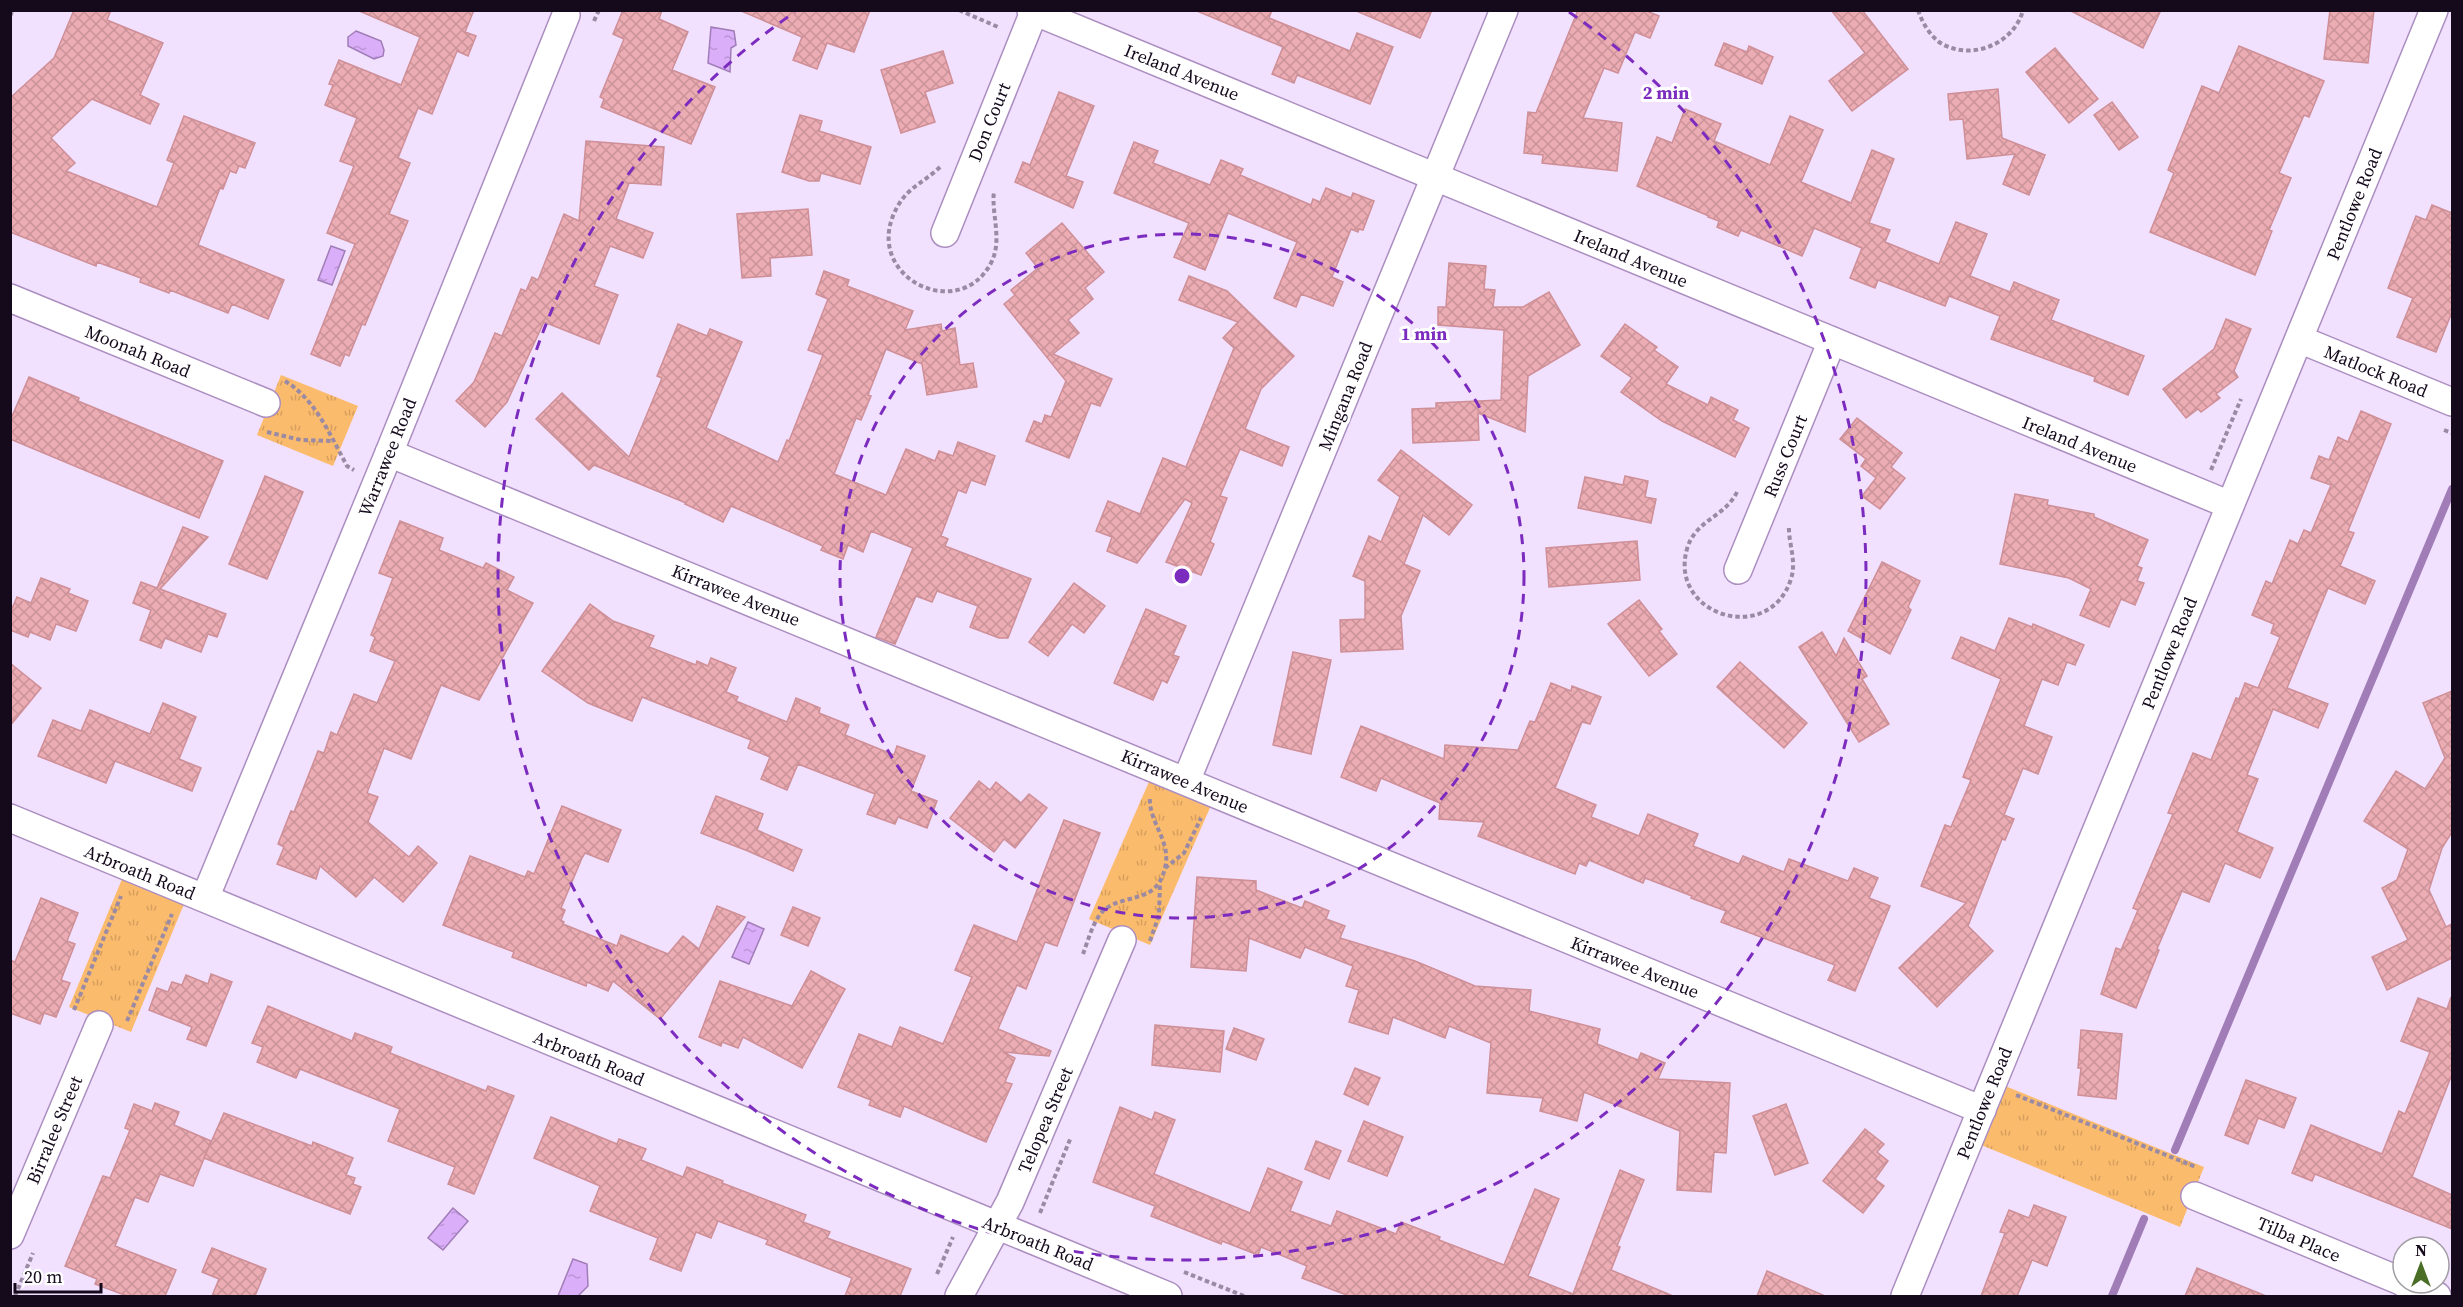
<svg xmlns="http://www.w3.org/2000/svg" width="2463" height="1307" font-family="'Source Serif 4',serif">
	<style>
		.grass { fill: url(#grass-tufts) }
		.water { fill: url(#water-ripples); stroke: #a07db7; stroke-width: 1.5 }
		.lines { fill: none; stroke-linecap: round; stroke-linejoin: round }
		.stream { stroke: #a07db7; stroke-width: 8 }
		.building { fill: url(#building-cross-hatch); stroke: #ce8f97; stroke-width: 1.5 }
		.street-casing { stroke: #ab8ebf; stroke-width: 30 }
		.path { stroke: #9a8aa4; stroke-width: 4; stroke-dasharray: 4.5 3; stroke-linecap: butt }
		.street { stroke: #fff; stroke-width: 27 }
		.ring { fill: none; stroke: #7b2cbf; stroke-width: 3; stroke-dasharray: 10 8 }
		.labels { text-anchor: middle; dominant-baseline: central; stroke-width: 6; stroke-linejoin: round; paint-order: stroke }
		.street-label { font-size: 18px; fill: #150a1c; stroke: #fff }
		.centre { fill: #7b2cbf; stroke: #fff; stroke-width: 3 }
		.ring-label { font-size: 18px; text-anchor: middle; font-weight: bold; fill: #7b2cbf; stroke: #fff; stroke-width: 6; stroke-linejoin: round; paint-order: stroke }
	</style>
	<defs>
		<pattern id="grass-tufts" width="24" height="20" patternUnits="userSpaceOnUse" patternTransform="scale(1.5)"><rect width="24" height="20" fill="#fbbb6c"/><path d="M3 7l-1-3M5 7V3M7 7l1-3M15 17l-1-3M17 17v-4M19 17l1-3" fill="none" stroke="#d69f5d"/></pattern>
		<pattern id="water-ripples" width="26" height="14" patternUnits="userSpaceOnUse" patternTransform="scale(1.5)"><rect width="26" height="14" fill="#dbaefa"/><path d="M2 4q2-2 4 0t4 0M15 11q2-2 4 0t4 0" fill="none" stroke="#bb94d6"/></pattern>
		<pattern id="building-cross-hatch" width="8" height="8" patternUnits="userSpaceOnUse" patternTransform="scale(1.5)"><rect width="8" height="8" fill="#ecacb3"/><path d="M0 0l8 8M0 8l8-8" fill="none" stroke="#ca9399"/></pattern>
	</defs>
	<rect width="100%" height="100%" fill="#f2e0ff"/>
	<g class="grass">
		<polygon points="281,375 358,406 333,466 257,435"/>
		<polygon points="1155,768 1216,794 1150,945 1089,919"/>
		<polygon points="127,867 189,892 131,1032 69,1007"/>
		<polygon points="1993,1081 2204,1167 2180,1227 1969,1140"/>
	</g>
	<g class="water">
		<polygon points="711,27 734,31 736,45 731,48 730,72 708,63"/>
		<polygon points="356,31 381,41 384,50 383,56 374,59 348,46 348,37"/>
		<polygon points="331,246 345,251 332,285 318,280"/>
		<polygon points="748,922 764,929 749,964 732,957"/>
		<polygon points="453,1208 468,1221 443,1250 428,1238"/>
		<polygon points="573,1259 587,1264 588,1286 578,1296 558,1296"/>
	</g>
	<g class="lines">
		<g class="stream">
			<polyline points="2175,1150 2452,489"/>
			<polyline points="2112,1296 2144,1219"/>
		</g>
	</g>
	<g class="building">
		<polygon points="74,10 111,10 107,20 163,43 140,95 159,104 150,124 92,99 51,138 75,163 66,171 157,207 174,163 167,160 184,116 255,143 245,168 239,166 236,173 230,171 223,189 220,188 198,245 284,280 268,319 232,304 228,313 170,290 169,293 140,282 141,278 97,262 96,266 10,232 10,98 54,58"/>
		<polygon points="357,10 474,10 465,32 476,36 468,56 457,51 432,114 418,108 398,158 410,163 389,214 408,221 365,325 362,324 349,356 345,354 340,366 311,354 355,244 327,233 354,166 340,161 357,118 325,105 333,85 329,84 339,60 401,85 420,37"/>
		<polygon points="623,10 662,10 659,19 688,32 672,70 715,87 691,144 601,107 604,99 600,97 624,39 613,34"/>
		<polygon points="739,10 870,10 854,52 827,43 817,69 793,60 802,37"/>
		<polygon points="1272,10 1269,18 1350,51 1357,33 1393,47 1370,104 1297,75 1294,83 1272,74 1283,47 1197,11"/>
		<polygon points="1354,10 1432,10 1420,38"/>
		<polygon points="1578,10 1644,10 1659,16 1650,38 1635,32 1618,73 1604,68 1583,118 1622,123 1617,171 1542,163 1543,155 1524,153 1528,112 1536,113"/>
		<polygon points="1831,10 1862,10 1908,69 1852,111 1829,81 1865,53"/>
		<polygon points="2069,10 2161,10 2143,48"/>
		<polygon points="2330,10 2374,10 2368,63 2324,59"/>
		<polygon points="1724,43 1747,52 1749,46 1773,57 1762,84 1715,65"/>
		<polygon points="2239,46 2324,81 2309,117 2304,115 2279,173 2291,178 2269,230 2272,231 2255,275 2150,232 2174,173 2168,170 2202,86 2219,93"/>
		<polygon points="2055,48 2098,99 2069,123 2026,72"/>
		<polygon points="943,51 953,83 925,92 935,122 901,133 881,70"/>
		<polygon points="1998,89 2002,138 2045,155 2029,195 2003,184 2015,154 1967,159 1963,119 1950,120 1948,94"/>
		<polygon points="1059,92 1094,106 1066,176 1083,182 1073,208 1015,182 1023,162 1030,165"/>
		<polygon points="2112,102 2138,137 2119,150 2094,115"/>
		<polygon points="1685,109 1721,124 1714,141 1770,165 1790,116 1823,130 1801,182 1851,203 1872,150 1894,159 1869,223 1890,230 1885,242 1939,264 1956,222 1987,234 1970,276 2010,292 2014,282 2059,300 2051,320 2144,356 2128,395 2094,381 2095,377 1991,339 2000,316 1949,296 1945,306 1878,280 1875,288 1850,278 1862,248 1814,228 1802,256 1741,230 1738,236 1717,227 1719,221 1708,217 1709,216 1637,186 1657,137 1672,143"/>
		<polygon points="800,115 822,121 819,131 871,147 860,184 821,173 819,181 809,181 782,172"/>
		<polygon points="586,141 664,147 661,185 629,183 616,219 653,233 643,258 610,246 594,286 618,295 599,344 544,322 507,402 485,427 456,401 474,382 495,333 502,336 521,289 526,291 532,277 538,280 564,214 579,221"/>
		<polygon points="1134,142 1158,151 1153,163 1210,185 1221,160 1243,169 1240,175 1311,205 1313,199 1320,202 1326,188 1351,198 1353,193 1374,201 1363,230 1359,229 1358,232 1351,229 1332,277 1343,282 1333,306 1301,294 1296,307 1274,298 1297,242 1228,213 1205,270 1174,257 1189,223 1114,193"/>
		<polygon points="2432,205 2452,213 2452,312 2436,352 2397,337 2413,298 2388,288 2416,216 2426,220"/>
		<polygon points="808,209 812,255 770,258 771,276 742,278 737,214"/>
		<polygon points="1062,223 1104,272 1085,288 1093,299 1068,320 1079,333 1053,354 1112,379 1100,406 1091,403 1069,458 1026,441 1034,421 1042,424 1045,415 1051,417 1066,381 1004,304 1015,295 1011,290 1038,268 1026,253"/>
		<polygon points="1449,263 1486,266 1484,289 1495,290 1493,307 1523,307 1549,292 1580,345 1528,376 1525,432 1478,413 1479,440 1413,443 1412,409 1436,408 1436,403 1501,400 1504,330 1438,325 1438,307 1446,307"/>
		<polygon points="824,271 849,280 847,286 913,311 905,330 941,324 942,331 955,328 960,365 973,363 977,387 927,395 922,364 886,349 868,395 871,396 861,420 856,418 834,474 886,495 906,449 935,461 939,451 953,456 958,442 995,456 985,485 971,480 966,493 958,490 941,536 948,539 945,546 1031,579 1008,638 999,638 970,627 978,606 937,591 932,602 916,596 895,644 876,637 913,548 871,531 863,552 848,545 843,559 821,550 823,546 731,506 723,522 685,504 686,503 594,465 589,470 536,419 562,393 629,457 662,378 657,376 678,324 707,336 710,329 742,342 706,428 778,462 787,440 789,441 823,355 808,350 828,299 816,294"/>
		<polygon points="1189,276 1227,291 1294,356 1261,389 1245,429 1289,447 1282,466 1240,449 1220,496 1227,498 1210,542 1214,544 1201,575 1166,562 1192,503 1185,499 1137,563 1107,551 1112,537 1096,531 1108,501 1140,514 1163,458 1186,467 1234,348 1223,338 1238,322 1179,300"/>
		<polygon points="2226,319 2251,329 2234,371 2238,377 2216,394 2220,398 2201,412 2198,409 2186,418 2163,389 2214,349"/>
		<polygon points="1625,324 1657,347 1654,350 1678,367 1666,384 1708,405 1711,397 1738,410 1733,420 1749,428 1735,457 1662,421 1621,392 1632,378 1601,356"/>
		<polygon points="29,377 79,398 78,401 223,461 199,518 10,439 10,421"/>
		<polygon points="2361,411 2391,424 2348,531 2354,533 2340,566 2375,581 2365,604 2328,588 2287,688 2328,704 2318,728 2273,709 2247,775 2258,779 2237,832 2273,848 2260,878 2225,863 2209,902 2182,891 2157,949 2159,950 2136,1008 2101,994 2116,948 2121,950 2138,910 2133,908 2173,814 2168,813 2193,753 2211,760 2236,698 2239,699 2245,683 2258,688 2280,637 2271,633 2274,624 2252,615 2266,581 2272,584 2290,540 2298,544 2304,530 2311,533 2331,485 2311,478 2319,456 2329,460 2338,437 2348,442"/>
		<polygon points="1857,418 1902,453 1891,467 1905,478 1880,509 1862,496 1876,478 1861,466 1866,459 1840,439"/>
		<polygon points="1401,450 1472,505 1449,535 1423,515 1404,564 1420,571 1401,616 1403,649 1341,652 1340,620 1365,619 1365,581 1353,576 1369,536 1381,542 1400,497 1378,480"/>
		<polygon points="265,476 303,492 267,579 229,564"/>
		<polygon points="1625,476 1648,481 1645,497 1656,499 1651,523 1578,508 1585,477 1623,485"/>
		<polygon points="2015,494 2048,500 2047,505 2094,514 2094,517 2148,540 2137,566 2142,568 2137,581 2144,583 2135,605 2121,599 2109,627 2080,615 2091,589 2069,578 2000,564"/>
		<polygon points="400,521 443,538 439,550 483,568 486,563 514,577 507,590 533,603 479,700 441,685 411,759 384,748 367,793 378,797 368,822 409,857 418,846 437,863 403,902 374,877 356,897 320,866 316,879 277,864 284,847 278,844 291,811 294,812 318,751 324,753 331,732 337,735 354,694 377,703 395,661 370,651 375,637 371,635 393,578 379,573"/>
		<polygon points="183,527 208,537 160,589 226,614 217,637 208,634 201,652 165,638 161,648 140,640 151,610 133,603 141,582 157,588"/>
		<polygon points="1637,541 1640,580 1549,587 1546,548"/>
		<polygon points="1882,562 1920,581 1908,607 1911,610 1890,654 1848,631"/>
		<polygon points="41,578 70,589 68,593 88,601 76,631 56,624 50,640 30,632 28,637 10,630 10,613 17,597 31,603"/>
		<polygon points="1074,583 1105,606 1084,633 1072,624 1048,656 1029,642"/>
		<polygon points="1639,600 1662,629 1659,631 1677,654 1649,676 1608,624"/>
		<polygon points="590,604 613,621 654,636 649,647 696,665 697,661 708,666 711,658 736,668 726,692 738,697 736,701 787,722 796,698 820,708 819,713 849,725 845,735 894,755 897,746 925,756 911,791 937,801 927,828 898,817 895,824 867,814 875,794 798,764 787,790 761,779 770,757 748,748 751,740 642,697 632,721 588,703 542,671"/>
		<polygon points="1146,609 1186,626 1173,655 1179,657 1167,683 1162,680 1153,700 1114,683"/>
		<polygon points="2009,618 2032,627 2033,624 2084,645 2075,665 2067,662 2058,685 2042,679 2024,726 2052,737 2038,774 2023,768 2004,815 2014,819 2005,840 2002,839 1968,926 1993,951 1937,1007 1899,968 1966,903 1921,886 1945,825 1951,827 1971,780 1963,777 2001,679 1952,658 1961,637 1995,651"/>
		<polygon points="1822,632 1836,656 1844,638 1867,676 1862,679 1889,724 1859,742 1799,647"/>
		<polygon points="1293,652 1331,660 1311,754 1273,745"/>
		<polygon points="1740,662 1807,723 1784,748 1717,687"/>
		<polygon points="10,663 41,688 10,726"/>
		<polygon points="1551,683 1571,691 1572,686 1601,697 1590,724 1582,722 1555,788 1596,805 1591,817 1639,836 1648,814 1698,834 1693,846 1739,864 1743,856 1784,872 1789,859 1848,881 1854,868 1878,878 1869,898 1890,906 1855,991 1828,980 1835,965 1721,922 1726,911 1691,898 1692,896 1645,878 1643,883 1589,860 1586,866 1579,863 1575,874 1478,836 1484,822 1439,819 1440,803 1381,778 1376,791 1341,777 1361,726 1444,759 1445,745 1518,750 1530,721 1535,722"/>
		<polygon points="2452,691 2452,832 2442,848 2429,890 2446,927 2452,924 2452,958 2387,990 2372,957 2408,940 2382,888 2397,880 2408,849 2364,821 2396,771 2425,789 2445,758 2423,703"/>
		<polygon points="163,703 196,717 179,759 201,768 192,791 115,761 106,783 38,756 53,720 81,731 90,710 150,734"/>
		<polygon points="979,781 990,790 996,782 1021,803 1029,794 1047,808 1015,848 1004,839 994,852 950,818"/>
		<polygon points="716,796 763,814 757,830 802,850 793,871 748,851 701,833"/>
		<polygon points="562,806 621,830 608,862 585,853 582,858 561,908 565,910 561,920 564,922 563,924 617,946 621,935 668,954 683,936 699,949 717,906 745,917 660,1019 613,981 608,991 587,982 586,986 512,957 514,952 443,925 470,856 525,877 528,871 534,874"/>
		<polygon points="1064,820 1100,833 1057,946 1045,942 1026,989 1017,985 998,1029 1051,1051 1049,1056 1003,1052 1015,1058 1005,1082 1012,1084 986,1142 904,1106 900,1117 869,1105 871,1100 838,1087 859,1034 892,1047 900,1027 943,1044 972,977 955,970 974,925 1017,942"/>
		<polygon points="1197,877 1256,881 1256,890 1302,908 1305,901 1329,911 1326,919 1345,926 1340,938 1415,961 1475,986 1531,990 1529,1011 1600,1029 1597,1044 1638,1060 1641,1053 1665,1063 1658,1079 1730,1083 1726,1153 1714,1152 1711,1192 1677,1190 1680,1131 1584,1092 1577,1121 1540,1111 1543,1098 1487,1093 1491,1043 1449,1026 1445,1038 1393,1017 1388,1034 1349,1022 1359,990 1346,986 1353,966 1305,947 1300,958 1249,938 1246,971 1191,967"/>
		<polygon points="41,898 78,913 67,941 75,944 61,980 70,983 56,1017 44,1013 40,1024 10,1013 10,960 15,962"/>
		<polygon points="793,907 820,918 808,946 781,935"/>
		<polygon points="811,971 845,989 802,1068 743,1037 738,1048 722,1042 721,1046 699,1037 720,981 792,1006"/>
		<polygon points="211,974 232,982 206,1046 187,1039 192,1027 149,1010 157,988 168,992 172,982 182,985 186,975 208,984"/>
		<polygon points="2451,997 2452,1074 2412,1177 2452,1195 2452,1229 2315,1174 2312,1181 2292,1173 2311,1125 2382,1154 2399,1111 2405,1114 2430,1052 2401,1041 2418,998 2447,1009"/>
		<polygon points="268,1006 352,1041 355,1033 392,1047 390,1053 486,1091 488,1086 514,1096 474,1194 448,1184 455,1167 388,1141 400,1109 300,1069 296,1078 257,1062 263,1047 252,1043"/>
		<polygon points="1155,1025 1224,1031 1220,1072 1152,1065"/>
		<polygon points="1234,1028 1264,1039 1256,1060 1226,1049"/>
		<polygon points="2081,1030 2122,1034 2116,1099 2078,1095 2081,1068 2078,1068"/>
		<polygon points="1355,1068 1380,1078 1368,1105 1344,1094"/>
		<polygon points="2246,1080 2296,1098 2284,1128 2258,1118 2248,1144 2225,1135"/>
		<polygon points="155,1103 179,1112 174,1125 211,1141 193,1186 160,1174 148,1202 135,1197 115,1246 176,1270 165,1296 127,1296 95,1284 97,1279 65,1266 103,1176 110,1178 130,1130 125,1128 134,1104 152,1111"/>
		<polygon points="1786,1104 1808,1163 1775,1175 1753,1116"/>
		<polygon points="1120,1107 1152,1120 1155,1112 1175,1120 1154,1174 1250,1213 1268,1168 1302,1182 1290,1211 1331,1226 1337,1211 1396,1234 1401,1222 1440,1237 1439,1240 1504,1265 1535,1189 1559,1199 1528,1276 1573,1294 1620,1170 1644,1180 1617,1246 1620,1247 1611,1270 1673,1296 1349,1296 1302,1278 1307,1266 1261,1247 1258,1255 1222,1241 1221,1244 1151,1216 1155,1206 1093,1182"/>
		<polygon points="224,1113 312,1146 313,1142 353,1158 346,1175 355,1178 353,1184 361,1187 350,1214 204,1158"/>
		<polygon points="551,1117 617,1144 619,1139 646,1149 641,1160 683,1177 687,1167 723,1181 722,1183 806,1215 803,1222 830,1232 827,1238 911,1269 900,1296 845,1296 852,1278 766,1244 768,1240 718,1221 711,1238 696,1232 681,1271 650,1259 658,1238 590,1211 600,1186 534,1158"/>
		<polygon points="1364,1121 1403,1137 1387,1176 1348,1161"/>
		<polygon points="1865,1129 1884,1144 1877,1152 1888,1161 1875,1179 1884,1186 1863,1213 1823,1181"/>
		<polygon points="1316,1141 1341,1151 1329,1179 1305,1169"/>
		<polygon points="2034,1205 2066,1217 2047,1266 2032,1260 2017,1296 1981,1296 2005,1233 2000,1232 2009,1210 2029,1218"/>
		<polygon points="212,1248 266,1269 255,1296 212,1296 219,1279 202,1272"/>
		<polygon points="2197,1268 2266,1296 2185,1296"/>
		<polygon points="1767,1271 1825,1296 1757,1296"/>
	</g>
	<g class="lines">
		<defs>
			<g id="street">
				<polyline points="1031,10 2230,505"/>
				<polyline points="945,233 1034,12"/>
				<polyline points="10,298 266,403"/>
				<polyline points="2299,339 2452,402"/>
				<polyline points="389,453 1982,1110"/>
				<polyline points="1738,570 1832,341"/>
				<polyline points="1186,781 1504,10"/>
				<polyline points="10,818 1168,1296"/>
				<polyline points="205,898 389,453 566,15"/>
				<polyline points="2195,1196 2403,1282"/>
				<polyline points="10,1235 99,1025"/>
				<polyline points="2404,1283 2437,1296"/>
				<polyline points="959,1296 1010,1202 1122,940"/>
				<polyline points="1905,1296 2434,10"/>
			</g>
		</defs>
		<use href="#street" class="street-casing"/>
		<g class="path">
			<polyline points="959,10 998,27"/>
			<path d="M1918,10C1922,22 1929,34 1939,42C1969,62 2014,45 2023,10"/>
			<polyline points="10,16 13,10"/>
			<polyline points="594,21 599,10"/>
			<path d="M940,167C927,180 909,187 899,204C856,274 958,326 991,263C1003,240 991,214 994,191"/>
			<path d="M285,381C316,400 330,435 347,466L354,470"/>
			<polyline points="2444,430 2452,433"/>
			<polyline points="267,432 301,440 333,441"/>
			<polyline points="2211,470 2241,399"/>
			<path d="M1737,492C1725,517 1695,520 1687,549C1668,615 1769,647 1791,579C1797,560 1788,543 1789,525"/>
			<polyline points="1165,868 1184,853 1201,818"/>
			<polyline points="1150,941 1159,915 1160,884"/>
			<path d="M1083,954C1088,941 1093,921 1103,911C1124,892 1156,906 1165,868C1172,841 1148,822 1150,797"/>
			<polyline points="74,1010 121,896"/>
			<polyline points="127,1021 172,914"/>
			<polyline points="2016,1095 2196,1167"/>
			<polyline points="1040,1213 1071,1137"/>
			<polyline points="1184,1272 1244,1296"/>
			<polyline points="937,1274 953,1237"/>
			<polyline points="15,1296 33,1253"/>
		</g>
		<use href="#street" class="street"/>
	</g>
	<g class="ring">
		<circle cx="1182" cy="576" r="342"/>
		<path d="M1569 12A684 684 0 1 1 795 12"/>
	</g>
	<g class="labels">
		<g class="street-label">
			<text transform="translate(1182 72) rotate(22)">Ireland Avenue</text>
			<text transform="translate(989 122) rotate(-68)">Don Court</text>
			<text transform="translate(2354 204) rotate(-68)">Pentlowe Road</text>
			<text transform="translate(1631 258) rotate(23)">Ireland Avenue</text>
			<text transform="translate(138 351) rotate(22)">Moonah Road</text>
			<text transform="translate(2376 371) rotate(22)">Matlock Road</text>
			<text transform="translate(1345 396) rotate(-68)">Mingana Road</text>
			<text transform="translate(2080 444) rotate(22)">Ireland Avenue</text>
			<text transform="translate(1785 456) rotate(-68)">Russ Court</text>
			<text transform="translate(387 457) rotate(-68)">Warrawee Road</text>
			<text transform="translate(736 595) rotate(22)">Kirrawee Avenue</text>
			<text transform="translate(2169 653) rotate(-68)">Pentlowe Road</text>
			<text transform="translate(1185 781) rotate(23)">Kirrawee Avenue</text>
			<text transform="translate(140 872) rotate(22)">Arbroath Road</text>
			<text transform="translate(1635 967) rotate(22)">Kirrawee Avenue</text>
			<text transform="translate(589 1058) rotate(22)">Arbroath Road</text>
			<text transform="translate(1984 1103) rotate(-68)">Pentlowe Road</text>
			<text transform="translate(1045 1120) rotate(-67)">Telopea Street</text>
			<text transform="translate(54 1130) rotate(-67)">Birralee Street</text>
			<text transform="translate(2299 1239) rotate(23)">Tilba Place</text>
			<text transform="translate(1038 1243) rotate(22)">Arbroath Road</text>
		</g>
	</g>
	<circle cx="1182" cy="576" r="9" class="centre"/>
	<g class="ring-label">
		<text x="1666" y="99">2 min</text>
		<text x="1424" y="340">1 min</text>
	</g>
	<rect width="2463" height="1307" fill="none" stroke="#150a1c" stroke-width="24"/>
	<g transform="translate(2421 1265)"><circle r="28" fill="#ffffff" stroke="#a19da4" stroke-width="1.5"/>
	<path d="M0-4.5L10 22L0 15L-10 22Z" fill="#4b6e26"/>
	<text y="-9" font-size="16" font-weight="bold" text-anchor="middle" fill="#150a1c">N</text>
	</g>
	<path d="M15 1283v9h86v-9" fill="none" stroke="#150a1c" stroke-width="3"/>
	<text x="24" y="1283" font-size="18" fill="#150a1c" stroke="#ffffff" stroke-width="4.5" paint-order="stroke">20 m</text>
</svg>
